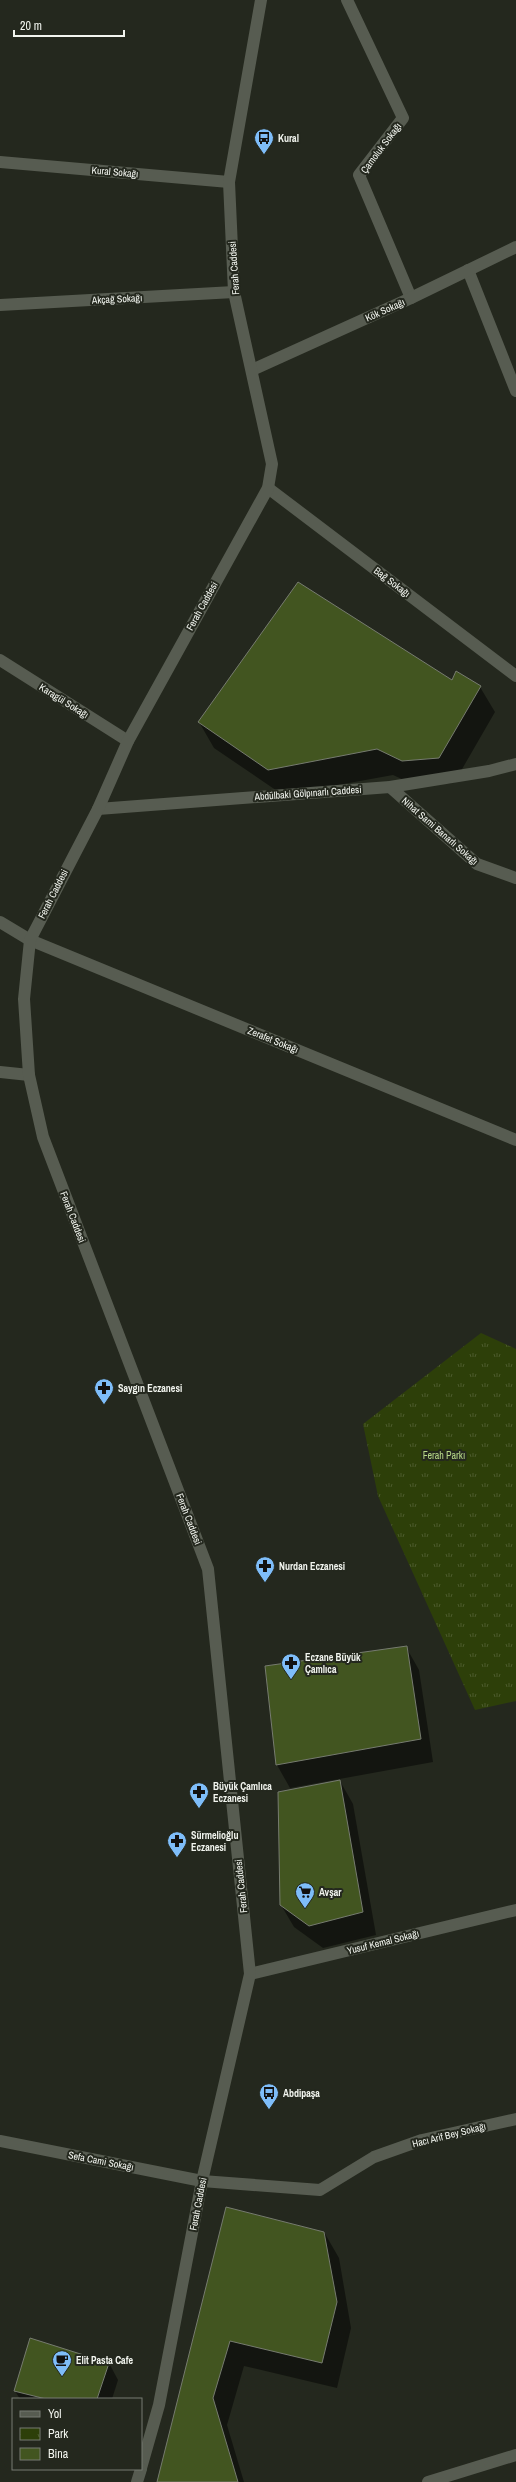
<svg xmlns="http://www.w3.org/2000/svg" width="516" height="2482" font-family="'Archivo Narrow',sans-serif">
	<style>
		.park { fill: url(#park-tufts) }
		.shadow { fill: #0007 }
		.building { fill: #425520; stroke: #767b6f }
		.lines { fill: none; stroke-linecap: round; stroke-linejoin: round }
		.minor { stroke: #575c51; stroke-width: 12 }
		.labels { text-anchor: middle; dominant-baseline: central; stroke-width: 4; stroke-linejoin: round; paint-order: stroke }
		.poi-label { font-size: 10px; font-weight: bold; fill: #f2f5ef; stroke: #24281e; text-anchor: start }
		.street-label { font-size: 10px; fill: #f2f5ef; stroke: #24281e }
		.park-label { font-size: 10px; fill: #b8d988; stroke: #24281e }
	</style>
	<defs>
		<pattern id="park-tufts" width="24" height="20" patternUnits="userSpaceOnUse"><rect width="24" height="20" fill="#2d3f09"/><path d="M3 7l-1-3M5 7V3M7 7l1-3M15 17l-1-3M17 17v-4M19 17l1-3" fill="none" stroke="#4c5b2d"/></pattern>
	</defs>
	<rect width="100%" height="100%" fill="#24281e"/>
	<polygon class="park" points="481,1333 516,1349 516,1701 475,1710 378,1496 363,1424"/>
	<g class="shadow">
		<polygon points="452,682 480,687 495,712 454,783 417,786 393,775 283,795 214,748 199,722"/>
		<polygon points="406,1647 419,1670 433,1762 290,1788 277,1765 266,1666"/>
		<polygon points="340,1781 353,1804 376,1935 323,1948 294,1927 281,1905"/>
		<polygon points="227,2208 324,2232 339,2258 351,2328 337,2388 244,2366 227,2425 244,2482 158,2482"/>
		<polygon points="109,2363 118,2380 112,2399 20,2399 15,2391"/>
	</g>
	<g class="building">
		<polygon points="298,582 452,680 456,671 481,686 439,758 402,761 377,749 268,770 198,722"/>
		<polygon points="407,1646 421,1739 276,1765 265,1666"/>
		<polygon points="340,1780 363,1912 309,1926 280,1905 278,1792"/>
		<polygon points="226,2207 324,2232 337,2302 322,2363 230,2341 213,2398 238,2482 157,2482"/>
		<polygon points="30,2338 109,2363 97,2399 46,2399 14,2391"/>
	</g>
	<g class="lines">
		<g class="minor">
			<polyline points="347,0 403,118 359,175 411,298"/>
			<polyline points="0,162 229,182"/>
			<polyline points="468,270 516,391"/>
			<polyline points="0,305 234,292"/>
			<polyline points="252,370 411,298 516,247"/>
			<polyline points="268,488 516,676"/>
			<polyline points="0,660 128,741"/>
			<polyline points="390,787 477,864 516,878"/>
			<polyline points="98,809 390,787 489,771 516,764"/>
			<polyline points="0,922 30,940 516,1140"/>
			<polyline points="0,1072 29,1075"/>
			<polyline points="250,1974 516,1910"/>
			<polyline points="0,2141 202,2181 320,2190 374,2157 422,2140 516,2119"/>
			<polyline points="141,2468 159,2405 202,2181 250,1974 208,1569 43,1137 29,1075 24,999 30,940 98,809 128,741 268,488 272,464 234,292 229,182 261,0"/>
			<polyline points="137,2482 141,2469"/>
			<polyline points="428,2482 516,2455"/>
		</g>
	</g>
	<defs>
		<symbol id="bus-pin" viewBox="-11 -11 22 30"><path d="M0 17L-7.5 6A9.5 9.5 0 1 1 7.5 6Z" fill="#7ebdf9" stroke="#24281e"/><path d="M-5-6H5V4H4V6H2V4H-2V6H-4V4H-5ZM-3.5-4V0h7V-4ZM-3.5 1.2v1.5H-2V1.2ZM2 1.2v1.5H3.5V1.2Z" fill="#111"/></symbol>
		<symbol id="pharmacy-pin" viewBox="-11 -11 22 30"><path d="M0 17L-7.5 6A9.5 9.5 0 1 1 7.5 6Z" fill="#7ebdf9" stroke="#24281e"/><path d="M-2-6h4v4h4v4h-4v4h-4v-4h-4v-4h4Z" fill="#111"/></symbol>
		<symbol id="supermarket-pin" viewBox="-11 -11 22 30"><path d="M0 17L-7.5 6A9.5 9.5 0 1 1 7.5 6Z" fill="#7ebdf9" stroke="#24281e"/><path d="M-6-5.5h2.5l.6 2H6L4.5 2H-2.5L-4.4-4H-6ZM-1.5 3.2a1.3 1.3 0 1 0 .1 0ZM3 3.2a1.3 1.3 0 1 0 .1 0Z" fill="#111"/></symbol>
		<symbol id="cafe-pin" viewBox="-11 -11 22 30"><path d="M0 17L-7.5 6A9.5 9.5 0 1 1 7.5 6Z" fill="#7ebdf9" stroke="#24281e"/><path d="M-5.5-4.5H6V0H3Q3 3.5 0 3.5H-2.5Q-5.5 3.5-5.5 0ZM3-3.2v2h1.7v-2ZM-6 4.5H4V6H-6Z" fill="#111"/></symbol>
	</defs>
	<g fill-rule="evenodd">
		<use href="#bus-pin" x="253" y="127" width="22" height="30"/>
		<use href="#pharmacy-pin" x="93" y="1377" width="22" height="30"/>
		<use href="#pharmacy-pin" x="254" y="1555" width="22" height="30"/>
		<use href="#pharmacy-pin" x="280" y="1652" width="22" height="30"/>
		<use href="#pharmacy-pin" x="188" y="1781" width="22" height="30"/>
		<use href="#pharmacy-pin" x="166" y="1830" width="22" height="30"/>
		<use href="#supermarket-pin" x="294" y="1881" width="22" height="30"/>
		<use href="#bus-pin" x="258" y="2082" width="22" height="30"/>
		<use href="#cafe-pin" x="51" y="2349" width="22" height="30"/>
	</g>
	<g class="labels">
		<g class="poi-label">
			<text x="278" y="138">Kural</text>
			<text x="118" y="1388">Saygın Eczanesi</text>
			<text x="279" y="1566">Nurdan Eczanesi</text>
			<text x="305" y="1657">Eczane Büyük<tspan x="305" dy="12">Çamlıca</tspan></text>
			<text x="213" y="1786">Büyük Çamlıca<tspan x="213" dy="12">Eczanesi</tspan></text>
			<text x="191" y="1835">Sürmelioğlu<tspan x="191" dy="12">Eczanesi</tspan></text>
			<text x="319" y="1892">Avşar</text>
			<text x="283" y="2093">Abdipaşa</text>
			<text x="76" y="2360">Elit Pasta Cafe</text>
		</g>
		<g class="street-label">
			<text transform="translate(381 148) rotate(-53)">Çamoluk Sokağı</text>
			<text transform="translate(115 172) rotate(5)">Kural Sokağı</text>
			<text transform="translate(234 268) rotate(-94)">Ferah Caddesi</text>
			<text transform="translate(117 299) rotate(-3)">Akçağ Sokağı</text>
			<text transform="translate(385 310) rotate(-24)">Kök Sokağı</text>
			<text transform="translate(392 582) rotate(37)">Bağ Sokağı</text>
			<text transform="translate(202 606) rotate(-61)">Ferah Caddesi</text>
			<text transform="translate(64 701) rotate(32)">Karagül Sokağı</text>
			<text transform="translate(308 793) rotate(-4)">Abdülbaki Gölpınarlı Caddesi</text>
			<text transform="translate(440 831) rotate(41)">Nihat Sami Banarlı Sokağı</text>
			<text transform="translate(53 894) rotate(-63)">Ferah Caddesi</text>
			<text transform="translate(273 1040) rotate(22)">Zerafet Sokağı</text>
			<text transform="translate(73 1217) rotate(69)">Ferah Caddesi</text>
			<text transform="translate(189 1519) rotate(69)">Ferah Caddesi</text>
			<text transform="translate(241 1886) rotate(-96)">Ferah Caddesi</text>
			<text transform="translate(383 1942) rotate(-14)">Yusuf Kemal Sokağı</text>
			<text transform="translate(449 2135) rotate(-14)">Hacı Arif Bey Sokağı</text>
			<text transform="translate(101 2161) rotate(11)">Sefa Cami Sokağı</text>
			<text transform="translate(198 2204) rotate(-79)">Ferah Caddesi</text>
		</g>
		<g class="park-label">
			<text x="444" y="1455">Ferah Parkı</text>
		</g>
	</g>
	<rect x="12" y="2398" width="130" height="72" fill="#24281e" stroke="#767a72"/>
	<rect x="20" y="2411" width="20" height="6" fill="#575c51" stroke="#767a72"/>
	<text x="48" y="2418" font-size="12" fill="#f2f5ef">Yol</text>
	<rect x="20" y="2428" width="20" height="12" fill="url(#park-tufts)" stroke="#767a72"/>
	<text x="48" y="2438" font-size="12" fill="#f2f5ef">Park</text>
	<rect x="20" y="2448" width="20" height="12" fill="#425520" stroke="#767a72"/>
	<text x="48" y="2458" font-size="12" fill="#f2f5ef">Bina</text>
	<path d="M14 30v6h110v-6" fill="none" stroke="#f2f5ef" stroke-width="2"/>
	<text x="20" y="30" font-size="12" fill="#f2f5ef" stroke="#24281e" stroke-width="3" paint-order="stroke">20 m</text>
</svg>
